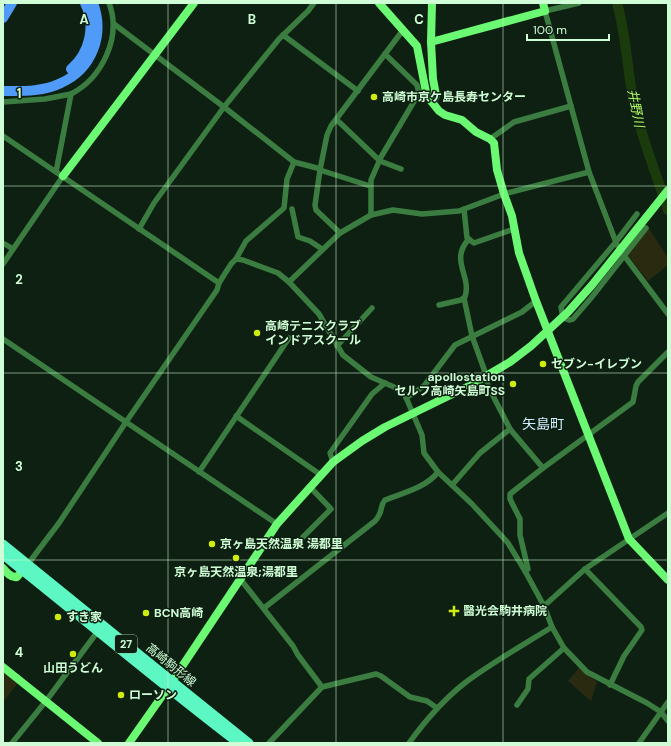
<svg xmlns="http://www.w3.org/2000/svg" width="671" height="746" font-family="'DM Sans','Noto Sans JP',sans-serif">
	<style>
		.green { fill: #2a2a11 }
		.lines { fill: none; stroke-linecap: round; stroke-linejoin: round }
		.stream { stroke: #1b3b0c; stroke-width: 1.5 }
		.river { stroke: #1b3b0c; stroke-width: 10 }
		.street { stroke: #3b7d40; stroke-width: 5.5 }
		.secondary { stroke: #6bf873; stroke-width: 8 }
		.primary { stroke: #5cf7c2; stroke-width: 9 }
		.highway { stroke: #509bf7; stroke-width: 10 }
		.grid { fill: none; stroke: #cffdd6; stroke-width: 1; stroke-opacity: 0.55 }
		.poi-dot { fill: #cfec0c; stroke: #0e2012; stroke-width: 1.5 }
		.labels { text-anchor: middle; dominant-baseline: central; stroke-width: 3; stroke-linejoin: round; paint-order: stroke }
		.shield { fill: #0e2012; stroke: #95bb9b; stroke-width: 1 }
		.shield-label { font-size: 11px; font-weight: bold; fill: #cffdd6 }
		.poi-label { font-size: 12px; font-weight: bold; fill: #cffdd6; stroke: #0e2012; text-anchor: start }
		.street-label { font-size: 12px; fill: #cffdd6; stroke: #0e2012 }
		.water-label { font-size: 13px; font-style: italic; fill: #aef763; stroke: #0e2012 }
		.quarter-label { font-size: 14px; fill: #d1ecfd; stroke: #0e2012 }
		.grid-label { font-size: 13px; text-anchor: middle; font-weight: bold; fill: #cffdd6; stroke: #0e2012; stroke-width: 3; stroke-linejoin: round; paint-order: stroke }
	</style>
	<rect width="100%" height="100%" fill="#0e2012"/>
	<g class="green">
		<polygon points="648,227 668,258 668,265 648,281 627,254"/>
		<polygon points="579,668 597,682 591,701 568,681"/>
		<polygon points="3,671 18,683 3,702"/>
	</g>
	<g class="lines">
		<polyline class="stream" points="116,3 117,5"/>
		<path class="river" d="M617,3C626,34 627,67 633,99C641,137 656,173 668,210"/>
		<g class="street">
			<polyline points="579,3 545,11 589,172 617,245"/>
			<polyline points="114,24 224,107 294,162 317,168 320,170 327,135 331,126 403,30"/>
			<polyline points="283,35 358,91"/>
			<polyline points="3,102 45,99 71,94"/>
			<polyline points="337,120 380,161 401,169"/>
			<polyline points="3,136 219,283 217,290 126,422 59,523 28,564"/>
			<polyline points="490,139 514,122 571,106"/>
			<path d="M56,172L71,94C102,78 122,37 109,3"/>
			<polyline points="292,209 298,237 310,241 322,249"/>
			<polyline points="464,209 467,238 474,243 514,229"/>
			<polyline points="637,214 615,243 561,307 563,318 569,320 573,319 591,298 646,228"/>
			<polyline points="371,215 371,180 381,157 419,93 417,85 385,54"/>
			<polyline points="139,229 154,203 224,107 279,39 308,11 314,3"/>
			<polyline points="340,233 316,210 315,205 320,170 370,186"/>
			<polyline points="3,243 13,249"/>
			<polyline points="623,254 668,314"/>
			<polyline points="236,259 243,260 278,273 289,282 319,314 343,355 371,377 394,387 405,395 422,435 424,453 438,472 472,504 508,543 525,571 544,606 552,627 564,648 587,672 647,703 661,712 668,721"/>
			<polyline points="3,264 63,176"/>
			<polyline points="289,282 340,233 371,215 393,210 422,214 459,211 504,194 589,172"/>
			<polyline points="219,283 231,264 236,259 246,241 284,208 287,179 294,162"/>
			<polyline points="464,298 472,336 484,369 488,386 510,429 543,468"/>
			<path d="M439,305L461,300L465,297C472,276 449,260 469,239"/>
			<polyline points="3,339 277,524"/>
			<polyline points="337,346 372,308"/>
			<polyline points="406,398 424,386 455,345 522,312 536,301"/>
			<polyline points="236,416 321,475"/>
			<polyline points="333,462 330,453 372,394 385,383"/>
			<polyline points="199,472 289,338"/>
			<polyline points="452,485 480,453 510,429"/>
			<polyline points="303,537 331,509 310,487"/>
			<polyline points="585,569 641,627 642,630 624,656 610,685"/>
			<polyline points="525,571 528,569 520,535 520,519 510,499 510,494 543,468 633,402 636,386 638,382 668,352"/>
			<polyline points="241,580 293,646 298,655 322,687"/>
			<polyline points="544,606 585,569 668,513"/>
			<path d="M264,608L375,521C384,511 379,507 385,500C403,493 427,487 438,472"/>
			<polyline points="517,705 528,689 529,679 564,648"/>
			<polyline points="12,743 46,701 98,631"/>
			<polyline points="269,743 322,687 376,674 381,676 410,697 427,701 437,708"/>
			<path d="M409,743C425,721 444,699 466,682C493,662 523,645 552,627"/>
			<polyline points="639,743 668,702"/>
		</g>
		<g class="secondary">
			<polyline points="379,3 417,46 426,92 431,101 439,111 445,115 462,120 476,132 490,139 494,143 497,170 504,194 512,216 519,253 536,301 629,539 668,580"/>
			<polyline points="431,42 545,11 543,3"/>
			<polyline points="431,101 435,98 436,95 433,79 431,42 432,3"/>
			<polyline points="63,176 194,3"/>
			<path d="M3,568C7,573 11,578 17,577L26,566"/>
			<polyline points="3,667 98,743"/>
			<polyline points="129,743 167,689 277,524 333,462 362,441 385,427 469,386 510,362 531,346 568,312 592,285 668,190"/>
		</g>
		<g class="primary">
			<polyline points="3,544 172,681 249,743"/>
			<path d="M3,555C81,617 158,682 238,743"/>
		</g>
		<g class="highway">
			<polyline points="3,18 12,3"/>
			<path d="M71,69C90,53 96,25 85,3"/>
			<path d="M3,91C22,91 43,92 61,83C92,69 105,35 93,3"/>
		</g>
	</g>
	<path class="grid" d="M168,3V743M336,3V743M503,3V743M3,186H668M3,373H668M3,560H668"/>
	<g class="poi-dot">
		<circle cx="374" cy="97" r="4"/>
		<circle cx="257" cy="333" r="4"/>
		<circle cx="543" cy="364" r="4"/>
		<circle cx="513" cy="384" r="4"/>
		<circle cx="212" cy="544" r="4"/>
		<circle cx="236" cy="558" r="4"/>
		<path d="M452 605h4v4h4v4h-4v4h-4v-4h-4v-4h4z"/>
		<circle cx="146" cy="613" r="4"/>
		<circle cx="58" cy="617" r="4"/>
		<circle cx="73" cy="654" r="4"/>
		<circle cx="121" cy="695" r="4"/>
	</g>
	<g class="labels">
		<rect class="shield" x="115" y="635" width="22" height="18" rx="3"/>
		<g class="shield-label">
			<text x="126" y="644">27</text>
		</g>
		<g class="poi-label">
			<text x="382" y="97">高崎市京ケ島長寿センター</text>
			<text x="265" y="326">高崎テニスクラブ<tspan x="265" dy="14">インドアスクール</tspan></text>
			<text x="551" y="364">セブン-イレブン</text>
			<text x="505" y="377" text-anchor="end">apollostation<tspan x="505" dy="14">セルフ高崎矢島町SS</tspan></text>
			<text x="220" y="544">京ヶ島天然温泉 湯都里</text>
			<text x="236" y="572" text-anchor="middle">京ヶ島天然温泉;湯都里</text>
			<text x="463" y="611">醫光会駒井病院</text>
			<text x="154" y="613">BCN高崎</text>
			<text x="66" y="617">すき家</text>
			<text x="73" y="668" text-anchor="middle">山田うどん</text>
			<text x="129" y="695">ローソン</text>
		</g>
		<g class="street-label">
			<text transform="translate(171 665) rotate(39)">高崎駒形線</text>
		</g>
		<g class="water-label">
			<text transform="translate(636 108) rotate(79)">井野川</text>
		</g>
		<g class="quarter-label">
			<text x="543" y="424">矢島町</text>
		</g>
	</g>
	<g class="grid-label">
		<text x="84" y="24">A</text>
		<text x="252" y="24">B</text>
		<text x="419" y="24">C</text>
		<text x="19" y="98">1</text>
		<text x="19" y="284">2</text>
		<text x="19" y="471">3</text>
		<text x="19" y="657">4</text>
	</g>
	<rect width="671" height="746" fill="none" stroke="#cffdd6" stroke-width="8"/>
	<path d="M527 34v6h82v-6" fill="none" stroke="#cffdd6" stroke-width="2"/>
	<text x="533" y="34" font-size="12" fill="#cffdd6" stroke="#0e2012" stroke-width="3" paint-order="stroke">100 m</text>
</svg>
